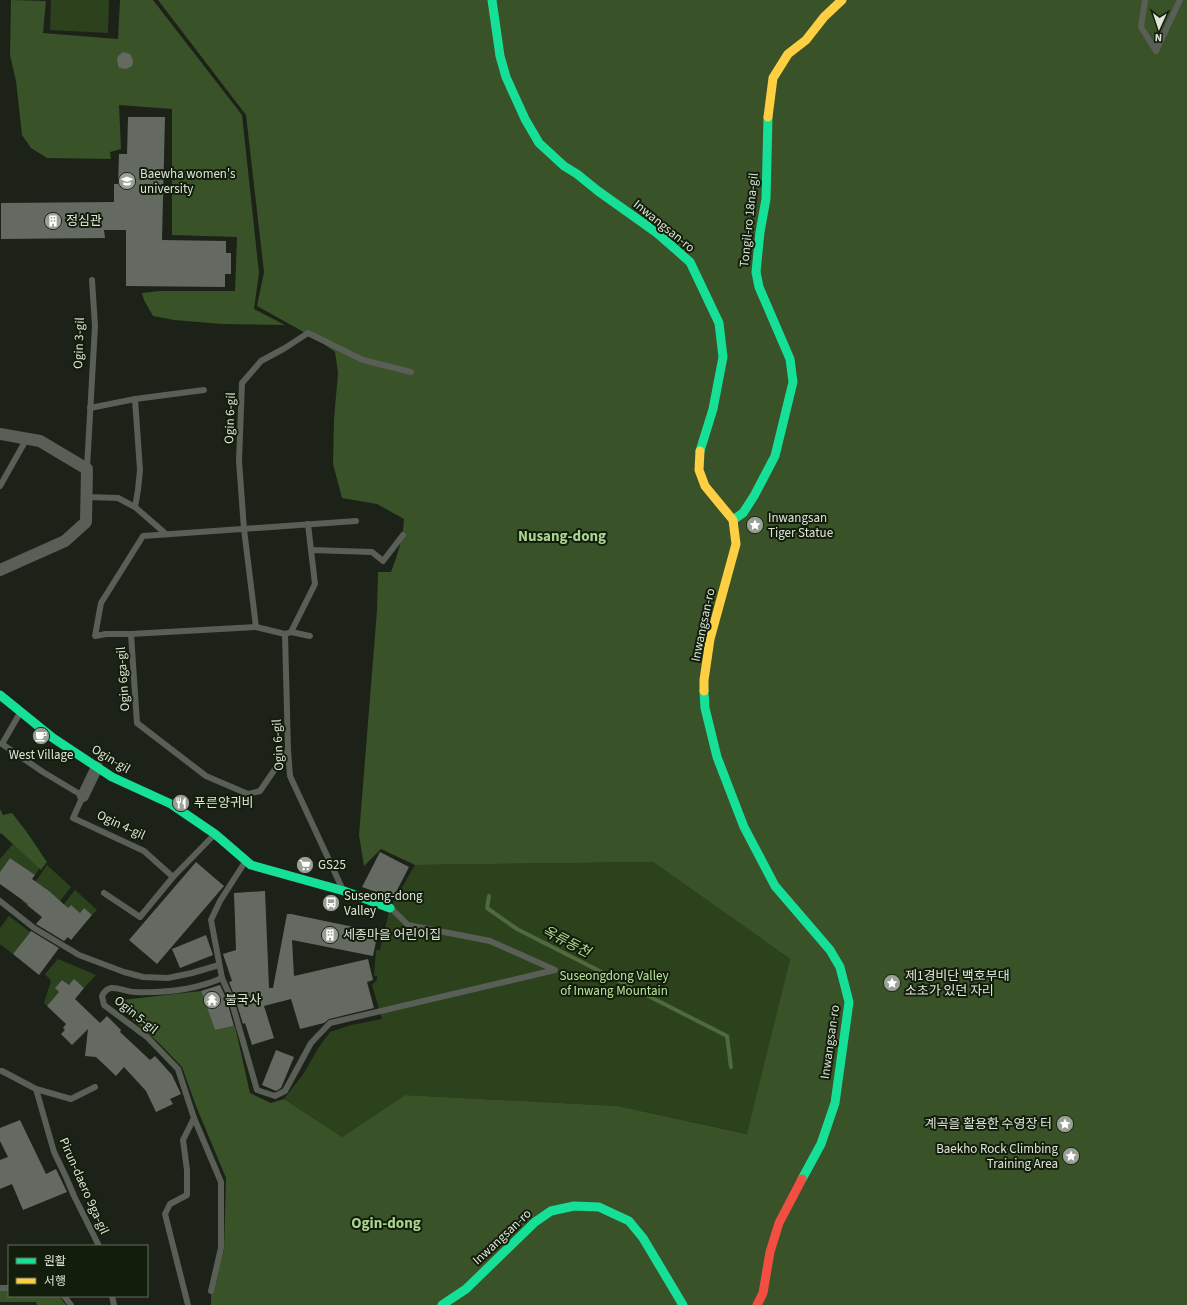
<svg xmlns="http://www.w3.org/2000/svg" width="1187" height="1305" font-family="'Source Sans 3','Noto Sans KR',sans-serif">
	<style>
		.green { fill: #2c421c }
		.forest { fill: #395227 }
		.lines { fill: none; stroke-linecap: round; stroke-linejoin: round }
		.stream { stroke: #4f6a3c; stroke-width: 4 }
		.building { fill: #646a61 }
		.lane { stroke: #595e56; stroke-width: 6 }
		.street { stroke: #595e56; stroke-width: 12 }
		.fast { stroke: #16e098; stroke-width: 9 }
		.slow { stroke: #ffcf43; stroke-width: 9 }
		.jam { stroke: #f24e42; stroke-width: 9 }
		.labels { text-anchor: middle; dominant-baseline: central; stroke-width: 4; stroke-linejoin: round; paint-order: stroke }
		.poi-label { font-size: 13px; fill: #dde4d9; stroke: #121d0b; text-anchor: start }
		.street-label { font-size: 13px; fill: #dde4d9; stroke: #121d0b }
		.park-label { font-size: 13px; fill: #b8e69b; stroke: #121d0b }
		.water-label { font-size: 14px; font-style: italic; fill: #adda90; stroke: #121d0b }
		.quarter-label { font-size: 15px; font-weight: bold; fill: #aad391; stroke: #121d0b }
	</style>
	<rect width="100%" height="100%" fill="#1c2218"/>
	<g class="green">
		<polygon points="51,0 109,0 108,33 50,30"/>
		<polygon points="13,844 40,868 35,875 10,858 0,872 0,859"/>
		<polygon points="653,862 790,959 748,1134 618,1106 405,1095 342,1137 284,1099 304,1073 319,1047 330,1032 351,1025 382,1019 372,985 377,980 377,976 374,976 376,950 380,950 390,908 415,865"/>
		<polygon points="47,865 71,887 60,901 42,886 27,905 22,901"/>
		<polygon points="75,890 97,910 92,915 84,908 80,913 71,905 56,922 50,922"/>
		<polygon points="9,916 30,932 13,954 0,944 0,928"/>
		<polygon points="58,959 96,975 84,988 74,980 69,985 62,980 55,988 59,992 47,1006 44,1003 51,981 45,974"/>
	</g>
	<g class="forest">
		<polygon points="11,0 46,1 43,33 118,39 120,0 153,0 242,115 259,273 254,309 285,325 222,324 174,320 153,316 144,300 142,293 160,291 235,291 237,237 172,235 172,109 119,105 121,149 110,152 111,159 47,158 31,148 22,135 16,81 10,55"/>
		<path d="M158,0H1187V1305H211V1291L224,1250L226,1178L196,1106L182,1067L159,1043L119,1008L122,1000L201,991L215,1030L235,1026L250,1093L271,1103L284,1099L342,1137L405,1095L618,1106L747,1134L790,959L653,862L415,865L381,849L364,866L359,835L377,610L378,572H391C398,554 403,538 404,519L377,504L342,498L333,464L334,419L338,373L335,352L318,340L257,306L264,272L246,115Z"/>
		<polygon points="0,809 3,815 12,813 26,831 47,862 41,870 1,833 0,834"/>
		<polygon points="0,1290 9,1291 9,1296 59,1296 66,1305 37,1305 36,1302 0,1302"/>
	</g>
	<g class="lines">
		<polyline class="stream" points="489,896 487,908 517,929 727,1036 731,1067"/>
	</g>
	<g class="building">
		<polygon points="123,52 130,54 133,60 132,66 126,69 119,68 117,61 118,56"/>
		<polygon points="128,117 165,117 162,240 226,241 226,253 231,253 231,274 225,274 225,287 126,286 126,230 104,230 105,238 1,239 1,203 114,202 114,184 118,184 119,154 127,154"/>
		<polygon points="380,852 409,867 393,898 362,887"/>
		<polygon points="10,858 35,875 32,879 49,891 68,908 71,905 80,913 84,908 92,915 71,940 68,937 64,941 36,924 42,917 27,905 28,904 0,884 0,872"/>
		<polygon points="196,862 224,886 157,964 129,940"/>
		<polygon points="265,891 269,988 273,988 287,914 291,914 378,932 373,956 292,940 294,976 368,959 373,980 367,982 374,1008 329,1019 324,1023 300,1029 291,999 264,1006 274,1038 252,1045 245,1023 243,1024 234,995 229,982 232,981 223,954 236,950 234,893"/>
		<polygon points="31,931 59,948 39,975 13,954"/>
		<polygon points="206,935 213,955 180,968 172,949"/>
		<polygon points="74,979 84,988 75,999 100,1023 107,1016 121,1030 120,1032 150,1060 155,1056 172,1075 181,1094 170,1099 173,1104 156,1112 146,1091 124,1067 116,1076 96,1057 85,1056 88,1029 72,1045 61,1034 65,1030 63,1028 66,1024 47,1006 59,992 55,988 62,980 69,985"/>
		<polygon points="220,985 226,998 234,1026 215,1030 201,991"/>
		<polygon points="276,1050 294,1057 281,1088 276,1091 262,1085"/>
		<polygon points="20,1120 46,1174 56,1169 67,1192 23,1210 12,1184 0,1189 0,1160 8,1157 0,1141 0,1128"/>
	</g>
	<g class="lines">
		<g class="lane">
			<polyline points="1145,0 1141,27 1156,51"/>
			<polyline points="1156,51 1180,0"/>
			<polyline points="135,399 140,470 138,490 135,507 166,534"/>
			<polyline points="90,408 135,399 204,390"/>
			<polyline points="87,468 95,326 92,280"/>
			<polyline points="0,486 26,440"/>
			<polyline points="87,497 118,498 135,507"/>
			<polyline points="308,524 311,550"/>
			<polyline points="256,627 244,529 239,461 242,383 261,361 285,348 308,333 363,360 411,372"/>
			<polyline points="291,632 315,584 311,550 372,552 383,561 403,535"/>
			<polyline points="131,634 256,627 285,634 291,632 310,636"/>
			<polyline points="285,634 288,750 290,776 342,888"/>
			<polyline points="20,713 2,744 43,772 83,796 73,818 144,851 173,877 140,917 104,893"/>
			<polyline points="288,750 260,791 248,794 206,776 137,723 131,634 106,634 95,636 101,603 143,536 356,521"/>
			<polyline points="173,877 214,835"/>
			<polyline points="0,901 34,928 79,955 124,972 143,977 168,978 192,973 219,965"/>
			<polyline points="222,978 230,996 257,1090 275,1096 285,1091 311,1043 330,1023 555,970 490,941 408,925 391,908"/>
			<polyline points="0,1071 2,1071 36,1089 71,1099 95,1087"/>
			<polyline points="36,1089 54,1152 66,1177 74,1196 99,1246"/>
			<polyline points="194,1118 221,1182 221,1248 211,1291"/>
			<polyline points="0,1288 9,1288"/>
			<polyline points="64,1296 71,1305"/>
			<polyline points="112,1296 114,1305"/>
			<path d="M188,1305L165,1214L170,1204L187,1195V1170L183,1140L194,1118L178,1069L147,1037L104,1005L102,996C104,992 106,989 111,988C118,987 127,992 135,992C165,993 195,990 222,978L211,920L220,901L245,862"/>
		</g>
		<g class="street">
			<polyline points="0,434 40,441 87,469 86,522 65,541 0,570"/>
			<polyline points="83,796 97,767"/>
		</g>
		<g class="fast">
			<polyline points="492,0 500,56 506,77 525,119 539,143 564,166 577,174 598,191 657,233 690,262 719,323 723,357 713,409 700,451"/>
			<polyline points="733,520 743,513 754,496 775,456 793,382 790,359 759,287 756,272 760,232 766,199 768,117"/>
			<polyline points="704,691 705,708 717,757 744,827 775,886 830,950 840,967 849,1002 835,1103 821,1144 802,1179"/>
			<polyline points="0,695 53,738 112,777 171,804 215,834 251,865 344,891 390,908"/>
			<polyline points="442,1305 466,1289 535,1222 551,1211 574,1206 599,1207 629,1221 643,1238 683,1305"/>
		</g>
		<g class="slow">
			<polyline points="768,117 773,78 788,54 806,40 824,17 842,0"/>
			<polyline points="700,451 699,470 705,486 733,520 736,544 710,639 704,680 704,691"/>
		</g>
		<polyline class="jam" points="757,1305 763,1293 770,1252 779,1223 802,1179"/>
	</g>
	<defs>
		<symbol id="university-disc" viewBox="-11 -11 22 22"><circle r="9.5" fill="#99a095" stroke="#121d0b"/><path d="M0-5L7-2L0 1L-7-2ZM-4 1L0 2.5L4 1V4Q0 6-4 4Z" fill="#fff"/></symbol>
		<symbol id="building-disc" viewBox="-11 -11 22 22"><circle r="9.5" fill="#99a095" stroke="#121d0b"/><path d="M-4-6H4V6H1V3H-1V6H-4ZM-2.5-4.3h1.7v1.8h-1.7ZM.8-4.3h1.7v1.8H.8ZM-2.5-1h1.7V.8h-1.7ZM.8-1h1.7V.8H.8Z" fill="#fff"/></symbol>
		<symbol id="sight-disc" viewBox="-11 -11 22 22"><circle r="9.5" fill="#99a095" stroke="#121d0b"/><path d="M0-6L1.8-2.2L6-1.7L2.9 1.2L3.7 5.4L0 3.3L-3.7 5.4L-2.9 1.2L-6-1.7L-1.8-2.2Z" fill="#fff"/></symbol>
		<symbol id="cafe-disc" viewBox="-11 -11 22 22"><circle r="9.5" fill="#99a095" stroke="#121d0b"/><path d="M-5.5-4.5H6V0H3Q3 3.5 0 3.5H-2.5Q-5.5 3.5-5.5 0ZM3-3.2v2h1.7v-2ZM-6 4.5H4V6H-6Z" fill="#fff"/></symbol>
		<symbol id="restaurant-disc" viewBox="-11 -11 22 22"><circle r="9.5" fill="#99a095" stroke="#121d0b"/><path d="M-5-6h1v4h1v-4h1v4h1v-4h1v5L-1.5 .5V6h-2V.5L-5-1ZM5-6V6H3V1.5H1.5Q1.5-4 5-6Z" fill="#fff"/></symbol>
		<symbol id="supermarket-disc" viewBox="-11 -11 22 22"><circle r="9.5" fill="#99a095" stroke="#121d0b"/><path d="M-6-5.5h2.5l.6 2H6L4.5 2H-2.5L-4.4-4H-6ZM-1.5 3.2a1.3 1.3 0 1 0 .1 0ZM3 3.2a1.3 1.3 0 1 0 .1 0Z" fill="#fff"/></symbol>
		<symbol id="bus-disc" viewBox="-11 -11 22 22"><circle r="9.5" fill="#99a095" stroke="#121d0b"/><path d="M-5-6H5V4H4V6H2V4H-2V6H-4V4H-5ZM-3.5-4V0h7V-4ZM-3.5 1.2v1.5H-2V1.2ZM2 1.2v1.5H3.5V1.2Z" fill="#fff"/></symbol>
		<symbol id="temple-disc" viewBox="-11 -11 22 22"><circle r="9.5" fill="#99a095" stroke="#121d0b"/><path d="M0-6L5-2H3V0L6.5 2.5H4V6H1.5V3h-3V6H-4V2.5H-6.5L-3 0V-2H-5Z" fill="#fff"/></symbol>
	</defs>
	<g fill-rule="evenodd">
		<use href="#university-disc" x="117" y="171" width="20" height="20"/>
		<use href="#building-disc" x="43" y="211" width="20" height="20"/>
		<use href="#sight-disc" x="745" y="515" width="20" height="20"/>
		<use href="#cafe-disc" x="31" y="726" width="20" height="20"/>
		<use href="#restaurant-disc" x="171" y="793" width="20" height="20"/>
		<use href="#supermarket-disc" x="295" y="855" width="20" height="20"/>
		<use href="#bus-disc" x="321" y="893" width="20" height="20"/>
		<use href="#building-disc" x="320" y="925" width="20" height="20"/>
		<use href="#sight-disc" x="882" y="973" width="20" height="20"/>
		<use href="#temple-disc" x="202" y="990" width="20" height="20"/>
		<use href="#sight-disc" x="1055" y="1114" width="20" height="20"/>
		<use href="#sight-disc" x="1061" y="1146" width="20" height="20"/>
	</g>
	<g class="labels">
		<g class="poi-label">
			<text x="140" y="174">Baewha women's<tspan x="140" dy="15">university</tspan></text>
			<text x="66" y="221">정심관</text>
			<text x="768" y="518">Inwangsan<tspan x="768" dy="15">Tiger Statue</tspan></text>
			<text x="41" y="755" text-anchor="middle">West Village</text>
			<text x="194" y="803">푸른양귀비</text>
			<text x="318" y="865">GS25</text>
			<text x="344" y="896">Suseong-dong<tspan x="344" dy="15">Valley</tspan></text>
			<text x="343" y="935">세종마을 어린이집</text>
			<text x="905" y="976">제1경비단 백호부대<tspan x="905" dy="15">소초가 있던 자리</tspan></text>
			<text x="225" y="1000">불국사</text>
			<text x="1052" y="1124" text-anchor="end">계곡을 활용한 수영장 터</text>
			<text x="1058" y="1149" text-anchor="end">Baekho Rock Climbing<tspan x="1058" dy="15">Training Area</tspan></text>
		</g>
		<g class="street-label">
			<text transform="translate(749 220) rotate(-84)">Tongil-ro 18na-gil</text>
			<text transform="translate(664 226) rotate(39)">Inwangsan-ro</text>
			<text transform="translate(79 343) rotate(-88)">Ogin 3-gil</text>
			<text transform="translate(230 418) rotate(-88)">Ogin 6-gil</text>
			<text transform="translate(703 625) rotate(-78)">Inwangsan-ro</text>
			<text transform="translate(123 679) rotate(-94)">Ogin 6ga-gil</text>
			<text transform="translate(278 745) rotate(-93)">Ogin 6-gil</text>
			<text transform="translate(111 759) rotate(31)">Ogin-gil</text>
			<text transform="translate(121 825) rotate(25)">Ogin 4-gil</text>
			<text transform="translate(136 1015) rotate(39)">Ogin 5-gil</text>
			<text transform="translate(830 1042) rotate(-82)">Inwangsan-ro</text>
			<text transform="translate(84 1186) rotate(66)">Pirun-daero 9ga-gil</text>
			<text transform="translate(502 1237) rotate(-43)">Inwangsan-ro</text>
		</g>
		<g class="park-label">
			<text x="614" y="976">Suseongdong Valley<tspan x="614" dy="15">of Inwang Mountain</tspan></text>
		</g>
		<g class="water-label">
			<text transform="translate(566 942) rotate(27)">옥류동천</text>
		</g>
		<g class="quarter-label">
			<text x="562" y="536">Nusang-dong</text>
			<text x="386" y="1223">Ogin-dong</text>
		</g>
	</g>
	<rect x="8" y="1245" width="140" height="52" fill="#121d0b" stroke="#636d5d"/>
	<rect x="16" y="1258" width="20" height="6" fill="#16e098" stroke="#636d5d"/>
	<text x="44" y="1265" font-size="12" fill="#dde4d9">원활</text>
	<rect x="16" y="1278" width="20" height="6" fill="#ffcf43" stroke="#636d5d"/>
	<text x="44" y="1285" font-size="12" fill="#dde4d9">서행</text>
	<g transform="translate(1159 28) rotate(183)" stroke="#121d0b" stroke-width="3" paint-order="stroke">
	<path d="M0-3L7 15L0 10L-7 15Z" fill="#dde4d9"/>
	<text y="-6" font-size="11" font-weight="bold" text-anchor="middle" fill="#dde4d9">N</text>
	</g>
</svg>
